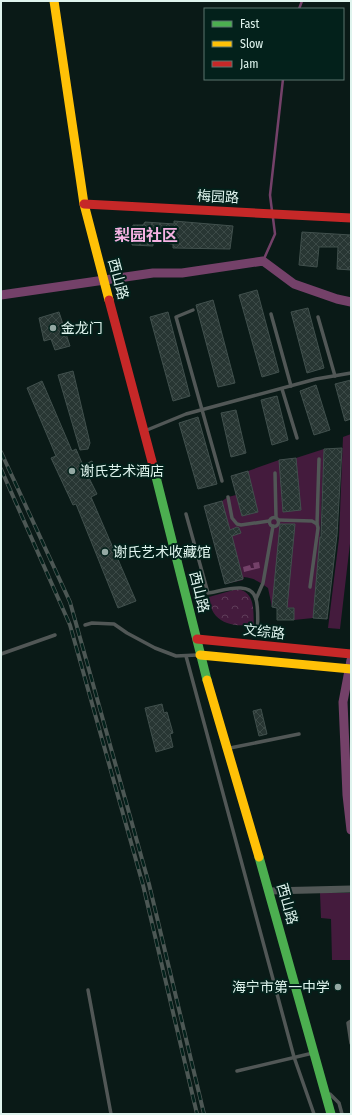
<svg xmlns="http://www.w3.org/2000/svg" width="352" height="1115" font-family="'Fira Sans Condensed','Noto Sans SC',sans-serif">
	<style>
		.forest { fill: url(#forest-crowns) }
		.garden { fill: #441b3d }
		.water { fill: #744169 }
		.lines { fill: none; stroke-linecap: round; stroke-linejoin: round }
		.stream { stroke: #744169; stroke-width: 2.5 }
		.canal { stroke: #744169; stroke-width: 9 }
		.building { fill: url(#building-cross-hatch); stroke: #41504d }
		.lane { stroke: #515756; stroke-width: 3.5 }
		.street { stroke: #515756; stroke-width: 7 }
		.fast { stroke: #4caf50; stroke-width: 9 }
		.slow { stroke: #ffc107; stroke-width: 9 }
		.jam { stroke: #c62828; stroke-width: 9 }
		.rail-casing { stroke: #4c5754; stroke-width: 4 }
		.rail { stroke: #03211b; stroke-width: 2.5; stroke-dasharray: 8; stroke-linecap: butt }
		.poi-dot { fill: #94a8a3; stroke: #03211b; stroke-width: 1.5 }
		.labels { text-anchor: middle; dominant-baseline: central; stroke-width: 4; stroke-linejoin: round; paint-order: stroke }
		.street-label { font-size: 14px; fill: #dff4ee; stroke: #03211b }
		.poi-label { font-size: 14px; fill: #dff4ee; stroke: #03211b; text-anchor: start }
		.quarter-label { font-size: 16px; font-weight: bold; fill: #f5b2e3; stroke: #03211b }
	</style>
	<defs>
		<pattern id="forest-crowns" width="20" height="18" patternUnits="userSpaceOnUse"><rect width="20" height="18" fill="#441b3d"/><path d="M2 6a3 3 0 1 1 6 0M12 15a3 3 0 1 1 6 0" fill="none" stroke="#5f3d59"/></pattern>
		<pattern id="building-cross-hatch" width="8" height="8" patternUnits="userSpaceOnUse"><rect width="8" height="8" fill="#283633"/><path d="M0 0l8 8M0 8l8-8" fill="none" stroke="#3c4a47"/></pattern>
	</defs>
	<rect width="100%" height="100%" fill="#0a1a17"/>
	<path class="forest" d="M237,589C256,592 253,611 254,626C232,626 211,624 209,597Z"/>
	<g class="garden">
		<polygon points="351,434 351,535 340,629 328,628 339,538 343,437"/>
		<path d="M324,449L320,537L313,618L294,620V608L272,607L268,588C260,582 254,578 244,577L243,580L225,584L204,506L222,501L228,497L236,495L231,476L248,471L279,460L296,458Z"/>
		<polygon points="320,893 351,893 351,960 332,960 331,919 321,918"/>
	</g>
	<polygon class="water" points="259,562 260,568 244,572 243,567 250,565 251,568 254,568 253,563"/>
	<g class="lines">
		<g class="stream">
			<polyline points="299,9 302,1"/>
			<polyline points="272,211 270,195 283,79"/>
			<polyline points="263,261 275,234 273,218"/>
		</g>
		<g class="canal">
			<polyline points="1,295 153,273 182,273 263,261 294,284 337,299 351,302"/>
			<polyline points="351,660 343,702 347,795 351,830"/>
		</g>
	</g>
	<g class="building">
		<polygon points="174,221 233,226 230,249 173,248 173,244 153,242 153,246 132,245 133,225 143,225 145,222 174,224"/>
		<polygon points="302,232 351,235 351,270 337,269 338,247 319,247 317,267 299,265"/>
		<polygon points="257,290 279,372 262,377 239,295"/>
		<polygon points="213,300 235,383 218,387 196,305"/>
		<polygon points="308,308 324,368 307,373 291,312"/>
		<polygon points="59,312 70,346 55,350 51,339 44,341 39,318"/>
		<polygon points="168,312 190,396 173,401 150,317"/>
		<polygon points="73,371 90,443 88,449 80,450 58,375"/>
		<polygon points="351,380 351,419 345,421 335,384"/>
		<polygon points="42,381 72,451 76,449 82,463 81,466 92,461 97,474 89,478 97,494 91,497 136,601 118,608 76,504 73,505 51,458 56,456 27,388"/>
		<polygon points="316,385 330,430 314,435 300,391"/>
		<polygon points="277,396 288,440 272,445 261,400"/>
		<polygon points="236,410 246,453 231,457 221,413"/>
		<polygon points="198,417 217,484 198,489 179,423"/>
		<polygon points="342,448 337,535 327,619 313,618 320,537 321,537 324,449"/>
		<polygon points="296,458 301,510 283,512 279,460"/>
		<polygon points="248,471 258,512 242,516 231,476"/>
		<polygon points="222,501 230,530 237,527 239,528 241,533 232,536 243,579 225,584 204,506"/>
		<polygon points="280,524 295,524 287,608 294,608 294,620 277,620 277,608 272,607"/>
		<polygon points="162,704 164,713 167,712 173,733 170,734 173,747 156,752 145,708"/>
		<polygon points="261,709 267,734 259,736 253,711"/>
	</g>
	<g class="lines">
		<g class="lane">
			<polyline points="193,310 176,317 222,481"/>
			<polyline points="271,314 291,386"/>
			<polyline points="318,317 335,376"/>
			<polyline points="282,389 297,438"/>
			<polyline points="147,430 186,414 316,379 351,373"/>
			<polyline points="275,473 276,517"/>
			<polyline points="228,497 232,518 237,524 241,525 269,521"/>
			<path d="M186,514L208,593C222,591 251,580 256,599C259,610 257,623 258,634"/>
			<circle cx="274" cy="522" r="4.5"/>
			<polyline points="278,520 312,521 317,524 318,528 310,587"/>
			<polyline points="317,524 319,459"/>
			<polyline points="256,599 263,583 273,526"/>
			<polyline points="85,625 92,623 114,624 127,633 155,648 176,656 197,655"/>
			<polyline points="1,654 55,635"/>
			<polyline points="186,656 294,1057 314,1114"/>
			<polyline points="230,748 299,734"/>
			<polyline points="88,990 111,1114"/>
			<polyline points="351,1021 348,1023 351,1043"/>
			<polyline points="237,1071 313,1053"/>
			<polyline points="330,1094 339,1103 342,1114"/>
		</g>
		<polyline class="street" points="269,891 351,889"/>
		<g class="fast">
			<polyline points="154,469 207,680"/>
			<polyline points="259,857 331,1114"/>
		</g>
		<g class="slow">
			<polyline points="54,1 84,204 109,300"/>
			<polyline points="200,655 351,669"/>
			<polyline points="207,680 259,857"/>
		</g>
		<g class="jam">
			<polyline points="84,204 351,218"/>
			<polyline points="109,300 154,469"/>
			<polyline points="197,639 351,654"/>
		</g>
		<defs>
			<g id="rail">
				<polyline points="1,452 70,602 149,884 204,1114"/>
				<polyline points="1,469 70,625 143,885 197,1114"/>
			</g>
		</defs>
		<use href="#rail" class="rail-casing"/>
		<use href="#rail" class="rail"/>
	</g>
	<g class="poi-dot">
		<circle cx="53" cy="328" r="4"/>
		<circle cx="72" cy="471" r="4"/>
		<circle cx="105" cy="552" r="4"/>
		<circle cx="338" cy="987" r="4"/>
	</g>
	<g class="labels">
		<g class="street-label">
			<text transform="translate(218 197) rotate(3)">梅园路</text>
			<text transform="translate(118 279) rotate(75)">西山路</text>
			<text transform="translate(199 592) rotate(76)">西山路</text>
			<text transform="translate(264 632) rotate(6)">文综路</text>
			<text transform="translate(287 904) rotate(74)">西山路</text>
		</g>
		<g class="poi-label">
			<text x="61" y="328">金龙门</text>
			<text x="80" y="471">谢氏艺术酒店</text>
			<text x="113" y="552">谢氏艺术收藏馆</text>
			<text x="330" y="987" text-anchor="end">海宁市第一中学</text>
		</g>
		<g class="quarter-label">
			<text x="146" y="235">梨园社区</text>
		</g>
	</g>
	<rect width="352" height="1115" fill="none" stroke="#dff4ee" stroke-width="4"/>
	<rect x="204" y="8" width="140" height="72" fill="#03211b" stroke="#5b756f"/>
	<rect x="212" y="21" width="20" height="6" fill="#4caf50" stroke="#5b756f"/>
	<text x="240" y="28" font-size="12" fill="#dff4ee">Fast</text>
	<rect x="212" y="41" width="20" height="6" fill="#ffc107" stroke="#5b756f"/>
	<text x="240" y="48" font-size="12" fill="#dff4ee">Slow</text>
	<rect x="212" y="61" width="20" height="6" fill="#c62828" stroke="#5b756f"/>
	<text x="240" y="68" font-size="12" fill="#dff4ee">Jam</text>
</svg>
